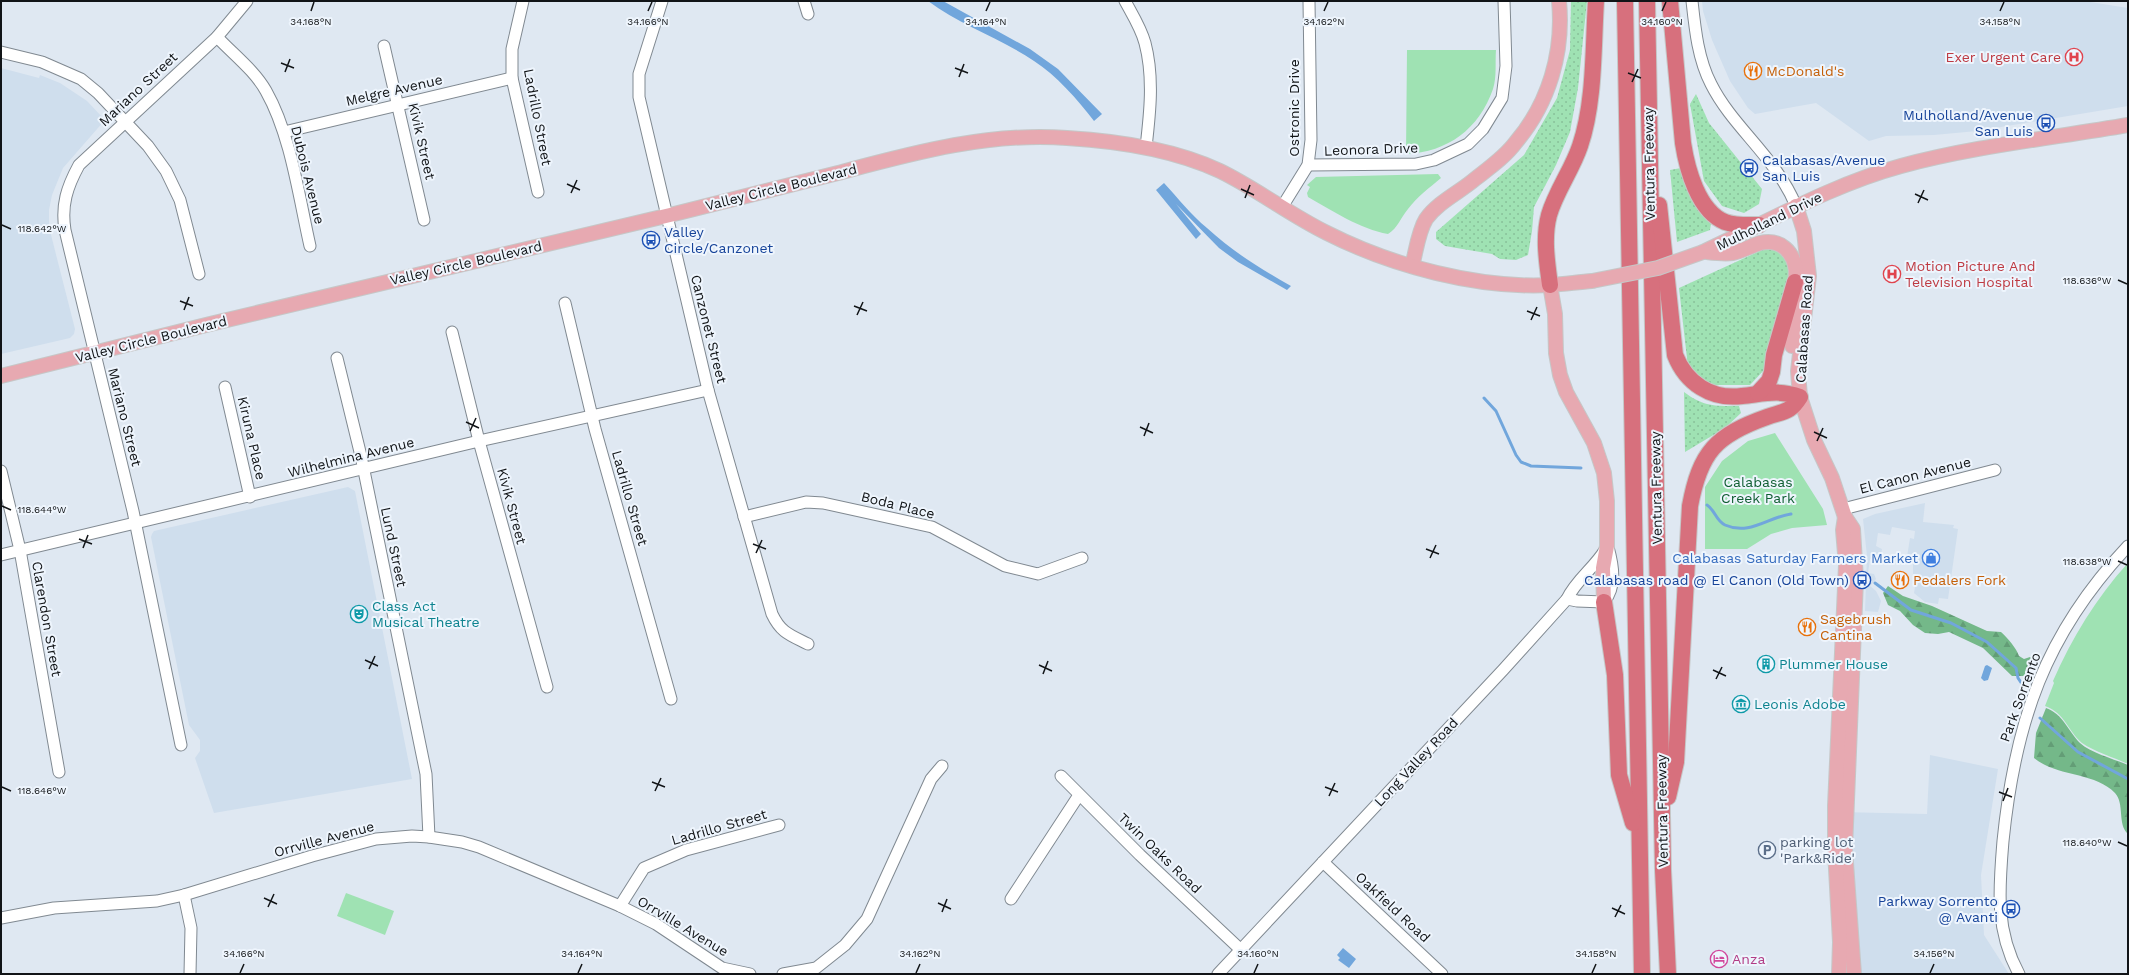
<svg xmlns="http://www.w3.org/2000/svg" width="2129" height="975" font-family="'Work Sans',sans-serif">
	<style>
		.built { fill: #cfdeed }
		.grass { fill: url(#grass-dots) }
		.forest { fill: url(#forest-firs) }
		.park { fill: #9fe2b3 }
		.water { fill: #71a6dc }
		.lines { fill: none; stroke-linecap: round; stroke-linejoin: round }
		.stream { stroke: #71a6dc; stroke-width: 3 }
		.minor-casing { stroke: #808991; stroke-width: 13 }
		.major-casing { stroke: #c6c7c7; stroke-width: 16 }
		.highway-casing { stroke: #c6c7c7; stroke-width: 18 }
		.minor { stroke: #fff; stroke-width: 11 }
		.major { stroke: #e7a9b1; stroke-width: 14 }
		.highway { stroke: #d7707d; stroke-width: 16 }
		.major-bridge-casing { stroke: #c6c7c7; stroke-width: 16; stroke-linecap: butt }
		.major-bridge { stroke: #e7a9b1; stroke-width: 14 }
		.ticks { fill: none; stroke: #111417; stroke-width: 1.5 }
		.labels { text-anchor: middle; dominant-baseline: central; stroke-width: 4; stroke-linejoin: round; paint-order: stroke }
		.health-label { font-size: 14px; fill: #be3a42; stroke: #eef5fd; text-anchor: end }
		.food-label { font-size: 14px; fill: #c56008; stroke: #eef5fd; text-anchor: start }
		.street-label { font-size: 14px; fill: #111417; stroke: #eef5fd }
		.transit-label { font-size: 14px; fill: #164399; stroke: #eef5fd; text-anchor: end }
		.park-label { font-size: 14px; fill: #0f5e32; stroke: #eef5fd }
		.shop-label { font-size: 14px; fill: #366cbe; stroke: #eef5fd; text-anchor: end }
		.culture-label { font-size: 14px; fill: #0d838f; stroke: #eef5fd; text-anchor: start }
		.service-label { font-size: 14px; fill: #4e5e75; stroke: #eef5fd; text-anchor: start }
		.hotel-label { font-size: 14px; fill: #b23c85; stroke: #eef5fd; text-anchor: start }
		.ticks-label { font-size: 10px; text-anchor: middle; fill: #111417; stroke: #eef5fd; stroke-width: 4; stroke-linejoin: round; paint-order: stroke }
	</style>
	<defs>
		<pattern id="grass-dots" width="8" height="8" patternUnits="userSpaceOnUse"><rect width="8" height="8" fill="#9fe2b3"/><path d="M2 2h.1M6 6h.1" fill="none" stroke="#88c199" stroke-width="1.8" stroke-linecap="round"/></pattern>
		<pattern id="forest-firs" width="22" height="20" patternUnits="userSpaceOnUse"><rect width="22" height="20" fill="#74b889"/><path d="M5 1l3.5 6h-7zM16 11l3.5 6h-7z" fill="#639d76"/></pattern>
	</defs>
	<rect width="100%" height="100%" fill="#dfe8f2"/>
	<g class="built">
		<polygon points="1702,1 2084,1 2128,8 2128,106 1977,131 1934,135 1886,136 1869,141 1816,103 1755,114 1748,108 1730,81 1712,40 1703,11"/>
		<polygon points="1,68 39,78 40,75 60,83 87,101 103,118 104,121 63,168 52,195 49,210 49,227 75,329 74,334 70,338 1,354"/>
		<polygon points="348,487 355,491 412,779 214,813 195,758 200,751 200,740 189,725 151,537 152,534 154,531"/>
		<polygon points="1925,503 1923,522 1954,525 1953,528 1958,529 1948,599 1939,598 1938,604 1925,602 1914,593 1917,575 1913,574 1913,562 1908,561 1909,557 1907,557 1910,538 1914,539 1915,531 1892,527 1890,535 1878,533 1876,546 1882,549 1881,555 1876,560 1870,559 1868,573 1874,574 1876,579 1870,586 1876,591 1881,601 1878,612 1865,611 1867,556 1863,519 1875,514"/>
		<polygon points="1930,755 1998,769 1981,875 1984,935 2009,974 1842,974 1841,812 1927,814"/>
	</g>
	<g class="grass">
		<polygon points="1571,1 1587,1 1578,88 1570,132 1556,165 1534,207 1532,231 1528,255 1516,260 1500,259 1492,254 1445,246 1436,239 1436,232 1524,155 1557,98 1570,50"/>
		<polygon points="1696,94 1709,123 1762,189 1759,204 1744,213 1722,206 1704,181 1690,104"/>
		<polygon points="1681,168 1692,196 1711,224 1710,230 1677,242 1670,170"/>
		<polygon points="1777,248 1792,267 1765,369 1750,385 1711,385 1688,367 1679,288 1762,250"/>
		<path d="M1684,392C1704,407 1715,406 1739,406L1741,413L1725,428L1685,452Z"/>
	</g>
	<g class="forest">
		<path d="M1888,586L1903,596L1932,606L1987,631L2001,632C2007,637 2017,649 2019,656L2024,659L2030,657L2033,659L2024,676H2012L1983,648L1949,632L1938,634L1925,633L1913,625L1900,611L1888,605L1883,593Z"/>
		<path d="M2046,708C2063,714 2068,731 2080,743C2091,753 2114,759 2128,765V834C2117,824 2125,804 2115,793C2095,772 2057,777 2034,758L2036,733Z"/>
	</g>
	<g class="park">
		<path d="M1407,50H1496C1495,62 1497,77 1493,89C1479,129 1448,152 1406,154Z"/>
		<path d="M1438,174L1441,178C1429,188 1417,197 1408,209C1401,217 1398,228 1388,234C1360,229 1333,211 1308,197L1307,193L1310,187L1307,185L1316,177Z"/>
		<polygon points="1775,433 1823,509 1827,525 1792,528 1771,534 1747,549 1705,549 1705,487 1722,461 1748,441"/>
		<path d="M2128,563V764C2113,757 2095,752 2082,743C2067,730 2066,714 2045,706L2054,683L2053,681C2072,638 2096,598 2128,563Z"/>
		<polygon points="346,893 394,911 385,935 337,916"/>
	</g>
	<g class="water">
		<path d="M928,1H943L1030,49L1058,69L1102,114L1094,121C1077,99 1057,76 1034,61C1000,38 960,25 928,1Z"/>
		<path d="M1164,183C1178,198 1191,215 1207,228C1233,252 1261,269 1291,286L1287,290L1238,262L1219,248L1176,204L1201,234L1196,239L1156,190Z"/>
		<polygon points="1987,665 1992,668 1988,680 1984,681 1981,678 1985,666"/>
		<polygon points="1343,948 1356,959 1349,968 1338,960 1340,958 1337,955"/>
	</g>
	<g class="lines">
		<g class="stream">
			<polyline points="1484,398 1496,411 1516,455 1521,462 1531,466 1581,468"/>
			<path d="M1707,505C1715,510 1716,521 1725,525C1750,536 1768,517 1791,514"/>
			<polyline points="1875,583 1911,610 1951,623 1987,642 2016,668 2018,678 2022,684"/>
			<polyline points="2040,718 2078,752 2128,779"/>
		</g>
		<defs>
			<g id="minor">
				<polyline points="523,1 512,49 512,78 538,192"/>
				<path d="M662,1L639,74V97L708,390L772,614C781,633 790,635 808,644"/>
				<polyline points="804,1 808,14"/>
				<path d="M1125,1C1132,14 1141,28 1145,43C1154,77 1150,113 1146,147"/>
				<path d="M1692,1C1695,29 1698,59 1711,84C1733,128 1776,157 1796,206"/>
				<path d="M217,37C233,54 255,71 266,91C291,135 299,198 310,246"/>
				<polyline points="384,46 424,220"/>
				<polyline points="1,52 42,62 81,79 98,93 148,146 166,171 180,200 199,274"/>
				<polyline points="284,132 512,78"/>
				<polyline points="1308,165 1416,164 1434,160 1468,144 1483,129 1502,98 1506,66 1504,1"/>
				<polyline points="1282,207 1308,165 1311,140 1309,1"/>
				<polyline points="565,303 595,429 671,699"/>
				<polyline points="452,332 479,441 547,687"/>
				<polyline points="337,358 361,456 426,774 429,837"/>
				<polyline points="225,387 250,497"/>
				<polyline points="1,471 20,550 59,772"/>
				<polyline points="1843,509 1995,470"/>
				<polyline points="744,517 806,502 823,503 932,527 1005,566 1038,574 1082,558"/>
				<polyline points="1,555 479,441 708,390"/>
				<path d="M1567,599L1577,601L1604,602C1617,586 1613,565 1608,547"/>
				<path d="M181,745L133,511L65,230C61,205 67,187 79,165L217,37L247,1"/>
				<polyline points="1061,776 1140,855 1241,950"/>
				<polyline points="1323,862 1442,974"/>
				<polyline points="184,895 191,928 190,974"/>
				<polyline points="1011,899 1079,795"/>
				<polyline points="620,906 644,868 686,850 779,825"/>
				<polyline points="1,918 54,908 157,901 184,895 312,856 376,839 412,836 429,837 462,842 479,847 620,906 656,924 722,968 750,974"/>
				<polyline points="783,974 816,968 845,945 867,919 931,779 942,766"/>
				<path d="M1218,974L1503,670L1567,599C1576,580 1594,568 1605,550"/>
				<path d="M2019,974C1995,930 1999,889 2003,841C2015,722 2045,634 2128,546"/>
			</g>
			<g id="major">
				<polyline points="1796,206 1804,231 1809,276 1798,371 1800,397 1814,440 1832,478 1845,517 1853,529 1856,580 1845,849 1854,974"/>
				<path d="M1703,252C1768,222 1831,185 1901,166C1975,146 2053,138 2128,125"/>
				<path d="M1707,252C1715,253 1725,254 1733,253C1742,251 1751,246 1760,243C1780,238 1794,252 1796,271L1792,346"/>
				<path d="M1412,266C1416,252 1418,232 1426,219C1438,202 1460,192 1475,179C1489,168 1505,157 1516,142C1549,103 1564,52 1559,1"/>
				<polyline points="1550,285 1555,314 1556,353 1560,375 1566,392 1594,443 1604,473 1607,501 1607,546 1603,568 1604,602"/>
				<path d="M1,376C71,359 140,341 210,324C363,287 517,252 670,215C726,201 782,187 838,173C913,153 989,132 1067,138C1118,141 1173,149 1220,171C1257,189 1290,215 1327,233C1392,266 1478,289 1551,285C1565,284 1579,282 1592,281"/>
				<polyline points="1839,974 1840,942 1835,850 1835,806 1846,565 1843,530 1845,517"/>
			</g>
			<g id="highway">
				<polyline points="1625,1 1642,974"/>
				<polyline points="1647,1 1663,870 1668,974"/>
				<path d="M1670,1L1683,143C1687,169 1698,211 1725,222C1736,226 1748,225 1759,225"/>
				<path d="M1659,205L1675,355C1686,383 1711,400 1742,396C1763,394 1779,389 1800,397C1790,413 1784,411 1767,417C1716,435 1700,452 1690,506L1676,762L1668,797"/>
				<path d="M1550,285C1547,262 1543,238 1549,215C1556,191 1572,170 1580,146C1595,102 1593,47 1596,1"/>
				<polyline points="1758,393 1769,381 1772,372 1774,355 1795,282"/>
				<polyline points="1604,602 1615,675 1619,775 1633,823"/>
			</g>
		</defs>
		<use href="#minor" class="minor-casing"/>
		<use href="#major" class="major-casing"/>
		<use href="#highway" class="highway-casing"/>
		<use href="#minor" class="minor"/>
		<use href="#major" class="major"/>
		<use href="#highway" class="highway"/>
		<defs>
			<polyline id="major-bridge" points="1592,281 1658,268 1703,252"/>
		</defs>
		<use href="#major-bridge" class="major-bridge-casing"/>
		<use href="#major-bridge" class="major-bridge"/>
	</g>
	<path class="ticks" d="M311,11L314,2M648,11L652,2M986,11L990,2M1324,11L1328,2M1662,11L1666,2M2000,11L2004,2M281,63L294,68M955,68L968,73M285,72L290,59M1628,73L1641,78M959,77L964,64M1632,82L1638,69M567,184L580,190M1241,189L1254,195M571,193L577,180M1915,194L1928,200M1245,198L1250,185M1918,203L1924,190M2,225L11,229M2118,280L2127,284M180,301L193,306M854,306L867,311M184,310L189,297M1527,311L1540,316M857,315L863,302M1531,320L1537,307M466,422L479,428M1140,427L1153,433M470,431L476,418M1814,432L1827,438M1144,436L1149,423M1817,441L1823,428M2,506L11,510M79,539L92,544M753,544L766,549M83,548L88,535M1426,549L1439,554M756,553L762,540M1430,558L1436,545M2118,561L2127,565M365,660L378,666M1039,665L1052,671M369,669L375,656M1713,670L1726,676M1043,674L1048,661M1716,679L1722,667M652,782L665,787M2,787L11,791M1325,787L1338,792M655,791L661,778M1999,792L2012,797M1329,796L1335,783M2003,801L2008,788M2118,842L2127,846M264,898L277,904M938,903L951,909M268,907L274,894M1612,908L1625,914M942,912L947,899M1615,917L1621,905M240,973L244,964M578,973L582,964M916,973L920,964M1254,973L1258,964M1592,973L1596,964M1930,973L1934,964"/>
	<defs>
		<symbol id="hospital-ring" viewBox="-11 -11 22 22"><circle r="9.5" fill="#eef5fd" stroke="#e0444e" stroke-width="1.5"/><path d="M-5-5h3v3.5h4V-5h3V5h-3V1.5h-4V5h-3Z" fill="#e0444e"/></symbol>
		<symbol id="restaurant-ring" viewBox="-11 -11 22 22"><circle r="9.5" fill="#eef5fd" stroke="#e8710a" stroke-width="1.5"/><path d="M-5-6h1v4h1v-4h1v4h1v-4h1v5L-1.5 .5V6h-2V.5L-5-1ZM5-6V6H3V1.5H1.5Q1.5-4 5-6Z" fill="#e8710a"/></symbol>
		<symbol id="bus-ring" viewBox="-11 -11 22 22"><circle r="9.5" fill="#eef5fd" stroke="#1a4fb4" stroke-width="1.5"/><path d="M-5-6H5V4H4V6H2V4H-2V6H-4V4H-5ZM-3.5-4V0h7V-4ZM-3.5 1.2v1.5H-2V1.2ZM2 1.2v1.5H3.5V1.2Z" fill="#1a4fb4"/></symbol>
		<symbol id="shop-ring" viewBox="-11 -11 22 22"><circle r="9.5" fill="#eef5fd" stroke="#3f7fe0" stroke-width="1.5"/><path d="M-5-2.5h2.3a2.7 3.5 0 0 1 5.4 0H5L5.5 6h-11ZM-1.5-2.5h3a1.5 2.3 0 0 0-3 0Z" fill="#3f7fe0"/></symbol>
		<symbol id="theatre-ring" viewBox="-11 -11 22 22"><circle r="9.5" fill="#eef5fd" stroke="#0f9aa8" stroke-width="1.5"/><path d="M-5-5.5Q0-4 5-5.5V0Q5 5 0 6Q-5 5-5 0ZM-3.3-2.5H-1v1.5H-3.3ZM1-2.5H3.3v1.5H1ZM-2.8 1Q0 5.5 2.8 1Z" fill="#0f9aa8"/></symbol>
		<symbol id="building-ring" viewBox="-11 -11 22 22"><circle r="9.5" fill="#eef5fd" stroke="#0f9aa8" stroke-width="1.5"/><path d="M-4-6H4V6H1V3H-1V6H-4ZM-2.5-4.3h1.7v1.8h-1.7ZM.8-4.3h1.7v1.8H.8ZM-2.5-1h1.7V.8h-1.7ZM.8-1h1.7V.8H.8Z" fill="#0f9aa8"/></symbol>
		<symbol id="museum-ring" viewBox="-11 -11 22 22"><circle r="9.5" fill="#eef5fd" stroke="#0f9aa8" stroke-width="1.5"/><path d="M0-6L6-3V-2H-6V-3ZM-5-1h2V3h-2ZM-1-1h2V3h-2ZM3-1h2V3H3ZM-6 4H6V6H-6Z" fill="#0f9aa8"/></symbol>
		<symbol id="parking-ring" viewBox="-11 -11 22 22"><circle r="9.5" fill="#eef5fd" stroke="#5c6f8a" stroke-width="1.5"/><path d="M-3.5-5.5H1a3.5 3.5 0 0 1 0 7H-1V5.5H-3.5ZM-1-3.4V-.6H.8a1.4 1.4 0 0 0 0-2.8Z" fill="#5c6f8a"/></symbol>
		<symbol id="hotel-ring" viewBox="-11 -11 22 22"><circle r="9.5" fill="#eef5fd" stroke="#d1479c" stroke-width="1.5"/><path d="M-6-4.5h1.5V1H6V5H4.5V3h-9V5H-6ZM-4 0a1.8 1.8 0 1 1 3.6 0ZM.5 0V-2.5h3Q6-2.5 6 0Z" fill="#d1479c"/></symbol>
	</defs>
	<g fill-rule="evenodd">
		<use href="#hospital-ring" x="2064" y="47" width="20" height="20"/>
		<use href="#restaurant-ring" x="1743" y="61" width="20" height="20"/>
		<use href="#bus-ring" x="2036" y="113" width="20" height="20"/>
		<use href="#bus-ring" x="1739" y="158" width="20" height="20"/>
		<use href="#bus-ring" x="641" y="230" width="20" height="20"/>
		<use href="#hospital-ring" x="1882" y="264" width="20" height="20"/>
		<use href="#shop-ring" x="1921" y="548" width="20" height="20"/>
		<use href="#bus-ring" x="1852" y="570" width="20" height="20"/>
		<use href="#restaurant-ring" x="1890" y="570" width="20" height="20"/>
		<use href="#theatre-ring" x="349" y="604" width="20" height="20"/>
		<use href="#restaurant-ring" x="1797" y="617" width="20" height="20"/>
		<use href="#building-ring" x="1756" y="654" width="20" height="20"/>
		<use href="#museum-ring" x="1731" y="694" width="20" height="20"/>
		<use href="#parking-ring" x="1757" y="840" width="20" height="20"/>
		<use href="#bus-ring" x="2001" y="899" width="20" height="20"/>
		<use href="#hotel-ring" x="1709" y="949" width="20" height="20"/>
	</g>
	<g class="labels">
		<g class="health-label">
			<text x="2061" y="57">Exer Urgent Care</text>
			<text x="1905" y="266" text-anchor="start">Motion Picture And<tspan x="1905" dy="16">Television Hospital</tspan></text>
		</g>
		<g class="food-label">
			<text x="1766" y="71">McDonald's</text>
			<text x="1913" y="580">Pedalers Fork</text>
			<text x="1820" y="619">Sagebrush<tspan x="1820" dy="16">Cantina</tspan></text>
		</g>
		<g class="street-label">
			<text transform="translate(138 89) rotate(-43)">Mariano Street</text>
			<text transform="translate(394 90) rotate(-13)">Melgre Avenue</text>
			<text transform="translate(1294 108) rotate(-90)">Ostronic Drive</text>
			<text transform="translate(538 117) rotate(79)">Ladrillo Street</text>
			<text transform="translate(422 141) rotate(77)">Kivik Street</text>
			<text transform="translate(1371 149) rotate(-2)">Leonora Drive</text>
			<text transform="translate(1649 164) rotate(-91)">Ventura Freeway</text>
			<text transform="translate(308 175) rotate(76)">Dubois Avenue</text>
			<text transform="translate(781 187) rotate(-14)">Valley Circle Boulevard</text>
			<text transform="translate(1769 221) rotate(-26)">Mulholland Drive</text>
			<text transform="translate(466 263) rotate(-13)">Valley Circle Boulevard</text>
			<text transform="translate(709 329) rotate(76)">Canzonet Street</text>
			<text transform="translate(1804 329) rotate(-86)">Calabasas Road</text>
			<text transform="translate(151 339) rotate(-14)">Valley Circle Boulevard</text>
			<text transform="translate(125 417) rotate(76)">Mariano Street</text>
			<text transform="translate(252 438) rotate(77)">Kiruna Place</text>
			<text transform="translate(351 457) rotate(-14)">Wilhelmina Avenue</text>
			<text transform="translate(1915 475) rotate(-14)">El Canon Avenue</text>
			<text transform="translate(1656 488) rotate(-91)">Ventura Freeway</text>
			<text transform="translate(630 498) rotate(74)">Ladrillo Street</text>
			<text transform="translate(898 505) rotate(14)">Boda Place</text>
			<text transform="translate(512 506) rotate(75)">Kivik Street</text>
			<text transform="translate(394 547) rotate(78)">Lund Street</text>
			<text transform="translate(47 619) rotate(80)">Clarendon Street</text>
			<text transform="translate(2020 697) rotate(-70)">Park Sorrento</text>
			<text transform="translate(1416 762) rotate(-47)">Long Valley Road</text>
			<text transform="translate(1662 811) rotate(-91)">Ventura Freeway</text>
			<text transform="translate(719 827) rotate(-16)">Ladrillo Street</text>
			<text transform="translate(324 839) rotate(-15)">Orrville Avenue</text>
			<text transform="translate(1160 853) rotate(44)">Twin Oaks Road</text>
			<text transform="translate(1393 907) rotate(43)">Oakfield Road</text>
			<text transform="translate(683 926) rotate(31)">Orrville Avenue</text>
		</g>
		<g class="transit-label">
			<text x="2033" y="115">Mulholland/Avenue<tspan x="2033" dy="16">San Luis</tspan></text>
			<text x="1762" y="160" text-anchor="start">Calabasas/Avenue<tspan x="1762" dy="16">San Luis</tspan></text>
			<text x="664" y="232" text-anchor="start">Valley<tspan x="664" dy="16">Circle/Canzonet</tspan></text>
			<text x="1849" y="580">Calabasas road @ El Canon (Old Town)</text>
			<text x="1998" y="901">Parkway Sorrento<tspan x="1998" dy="16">@ Avanti</tspan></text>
		</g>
		<g class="park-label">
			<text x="1758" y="482">Calabasas<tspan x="1758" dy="16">Creek Park</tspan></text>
		</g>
		<g class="shop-label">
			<text x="1918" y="558">Calabasas Saturday Farmers Market</text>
		</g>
		<g class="culture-label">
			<text x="372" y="606">Class Act<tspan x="372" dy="16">Musical Theatre</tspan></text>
			<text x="1779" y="664">Plummer House</text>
			<text x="1754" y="704">Leonis Adobe</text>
		</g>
		<g class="service-label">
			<text x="1780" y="842">parking lot<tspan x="1780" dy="16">'Park&amp;Ride'</tspan></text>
		</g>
		<g class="hotel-label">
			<text x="1732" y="959">Anza</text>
		</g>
	</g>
	<g class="ticks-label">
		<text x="311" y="25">34.168°N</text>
		<text x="648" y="25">34.166°N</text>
		<text x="986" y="25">34.164°N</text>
		<text x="1324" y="25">34.162°N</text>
		<text x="1662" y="25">34.160°N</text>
		<text x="2000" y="25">34.158°N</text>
		<text x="42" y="232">118.642°W</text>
		<text x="2087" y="284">118.636°W</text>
		<text x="42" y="513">118.644°W</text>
		<text x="2087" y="565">118.638°W</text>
		<text x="42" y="794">118.646°W</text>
		<text x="2087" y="846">118.640°W</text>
		<text x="244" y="957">34.166°N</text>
		<text x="582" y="957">34.164°N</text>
		<text x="920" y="957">34.162°N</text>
		<text x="1258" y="957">34.160°N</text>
		<text x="1596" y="957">34.158°N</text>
		<text x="1934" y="957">34.156°N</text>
	</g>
	<rect width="2129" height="975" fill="none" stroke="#111417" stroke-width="4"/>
</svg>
